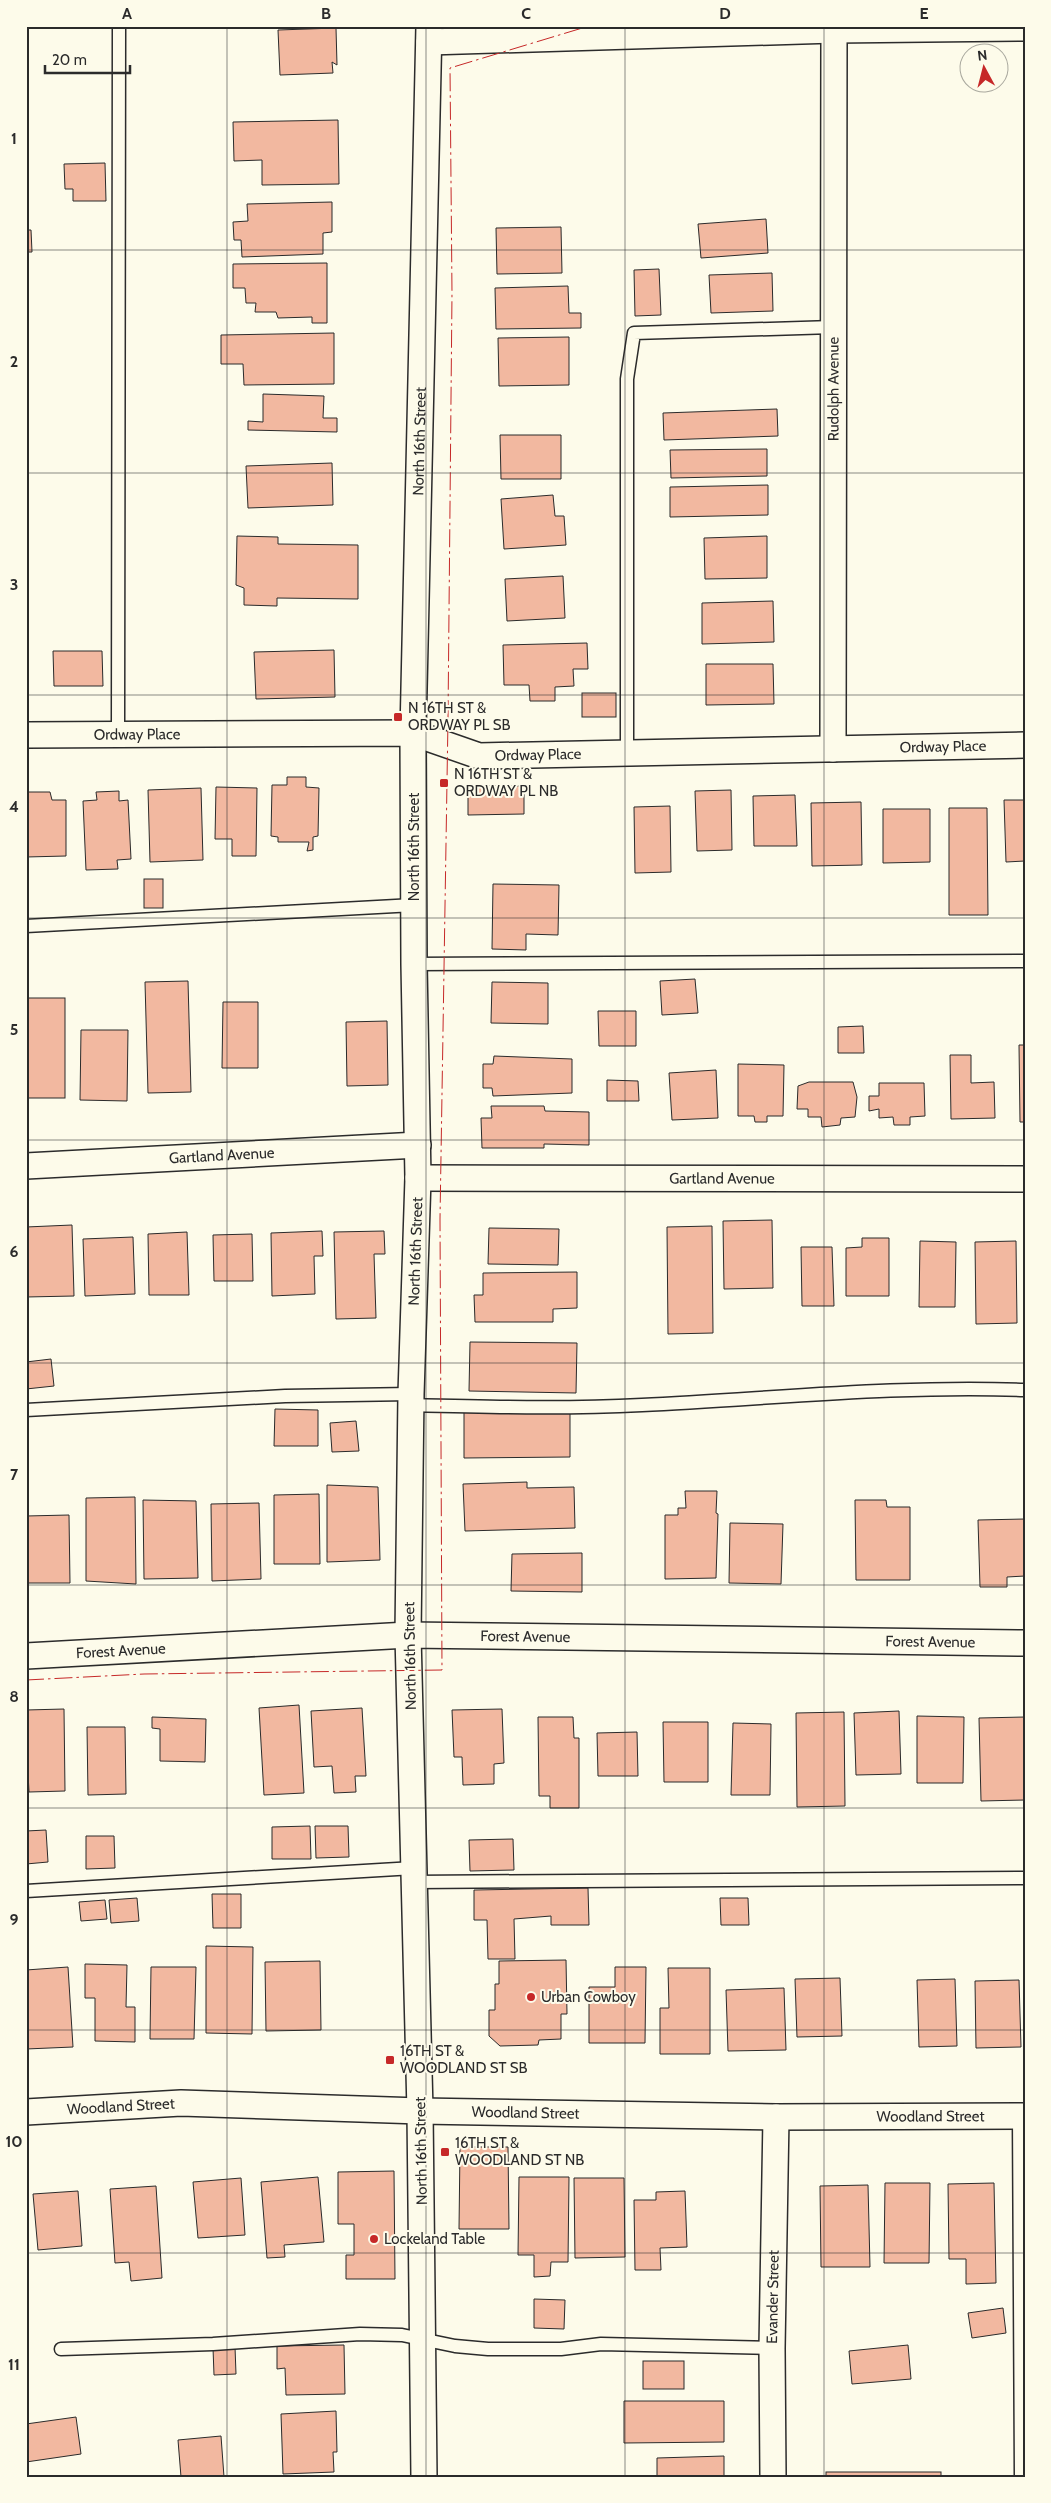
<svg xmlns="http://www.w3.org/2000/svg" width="1051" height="2503" font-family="Cabin,sans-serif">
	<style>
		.building { fill: #f2b8a0; stroke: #2b2b2b }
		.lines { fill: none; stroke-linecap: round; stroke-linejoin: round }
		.service-casing { stroke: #2b2b2b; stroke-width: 15 }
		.minor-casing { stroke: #2b2b2b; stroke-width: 28 }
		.service { stroke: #fdfbea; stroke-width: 12 }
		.minor { stroke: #fdfbea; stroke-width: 25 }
		.power { stroke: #c62828; stroke-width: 1; stroke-dasharray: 18 4 2.5 4; stroke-linecap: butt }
		.grid { fill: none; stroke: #2b2b2b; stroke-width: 1; stroke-opacity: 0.55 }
		.poi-dot { fill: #c62828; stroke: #fdfbea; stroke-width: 2 }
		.labels { text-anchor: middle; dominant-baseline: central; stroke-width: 4; stroke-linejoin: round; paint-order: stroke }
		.street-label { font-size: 15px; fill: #2b2b2b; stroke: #fdfbea }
		.poi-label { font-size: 15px; fill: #2b2b2b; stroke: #fdfbea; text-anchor: start }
		.neatline { fill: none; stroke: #2b2b2b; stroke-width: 2 }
		.grid-label { font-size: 16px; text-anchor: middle; font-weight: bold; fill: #2b2b2b }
	</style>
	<rect width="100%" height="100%" fill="#fdfbea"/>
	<g class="building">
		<polygon points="336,28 337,65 332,62 333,73 280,75 278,30"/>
		<polygon points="338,120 339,184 262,185 262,160 234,161 233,122"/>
		<polygon points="105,163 106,201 73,201 73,189 65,189 64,164"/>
		<polygon points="332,202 332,232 323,233 323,254 242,257 241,240 234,240 233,222 248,221 247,204"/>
		<polygon points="766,219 768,253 701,258 698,224"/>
		<polygon points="561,227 562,273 497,274 496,228"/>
		<polygon points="26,230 31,230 32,252 26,252"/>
		<polygon points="327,263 327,323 312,323 312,317 278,318 276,312 255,312 256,303 246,303 245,288 233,288 233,264"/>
		<polygon points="659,269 661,315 635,316 634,270"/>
		<polygon points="772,273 773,311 711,313 709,275"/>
		<polygon points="568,286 569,313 581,313 581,328 496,329 495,288"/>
		<polygon points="334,333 334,384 244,385 243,364 221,364 221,335"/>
		<polygon points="569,337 569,385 499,386 498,338"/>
		<polygon points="263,394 324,396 323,418 337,418 337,432 248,430 248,421 263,422"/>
		<polygon points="777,409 778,436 664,440 663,413"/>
		<polygon points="500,435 561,435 561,479 501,479"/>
		<polygon points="767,449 767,476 671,478 670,450"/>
		<polygon points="332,463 333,505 248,508 246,466"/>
		<polygon points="768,485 768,515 670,517 670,487"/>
		<polygon points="553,495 555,516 564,516 566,545 504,549 501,499"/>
		<polygon points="237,536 278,537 278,544 358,545 358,599 277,598 277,606 244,605 244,588 236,585"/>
		<polygon points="767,536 767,578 705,579 704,538"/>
		<polygon points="563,576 565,618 507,621 505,579"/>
		<polygon points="773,601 774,642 702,644 702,603"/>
		<polygon points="587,643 588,669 573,669 574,686 555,687 555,701 530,701 529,685 504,685 503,645"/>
		<polygon points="334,650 335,697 256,699 254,652"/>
		<polygon points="53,651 102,651 103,686 54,686"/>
		<polygon points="706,664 773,664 774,704 706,705"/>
		<rect x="582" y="693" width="34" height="24"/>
		<polygon points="287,777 306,777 306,787 319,788 318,836 313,837 313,850 307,851 309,842 278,842 278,837 271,836 272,785 287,785"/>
		<polygon points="468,786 524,786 524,814 468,815"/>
		<polygon points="216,787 257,788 256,856 232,856 232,839 215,839"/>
		<polygon points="201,788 203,860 150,862 148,790"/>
		<polygon points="731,790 732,850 697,851 695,791"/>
		<polygon points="119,791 119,801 128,800 131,859 117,860 118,869 86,870 83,801 97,800 96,792"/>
		<polygon points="26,792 50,792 52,800 66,800 66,856 26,857"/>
		<polygon points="795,795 797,846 754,846 753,796"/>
		<polygon points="1004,800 1025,800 1025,861 1006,862"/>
		<polygon points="861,802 862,865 812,866 811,803"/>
		<polygon points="670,806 671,872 635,873 634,807"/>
		<polygon points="949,808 987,808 988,915 949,915"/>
		<polygon points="883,809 930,809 930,862 883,863"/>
		<rect x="144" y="879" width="19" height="29"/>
		<polygon points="493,884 559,885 558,935 526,934 526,950 492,949"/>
		<polygon points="695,979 698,1013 662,1015 660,981"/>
		<polygon points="188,981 191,1092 148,1093 145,982"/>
		<polygon points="492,982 548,983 548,1024 491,1023"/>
		<rect x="26" y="998" width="39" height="100"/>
		<polygon points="223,1002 258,1002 258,1068 222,1068"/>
		<polygon points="598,1011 636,1011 636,1046 599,1046"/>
		<polygon points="387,1021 388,1085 347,1086 346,1022"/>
		<polygon points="863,1026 864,1053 838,1053 838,1027"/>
		<polygon points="81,1030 128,1030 127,1101 80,1100"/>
		<polygon points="1019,1045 1025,1045 1025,1122 1020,1122"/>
		<polygon points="950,1055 971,1055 971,1083 994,1082 995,1118 951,1119"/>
		<polygon points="494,1056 572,1059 572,1093 493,1096 492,1088 483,1088 483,1064 493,1064"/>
		<polygon points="738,1064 784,1065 783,1116 767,1116 767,1122 755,1122 754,1116 738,1116"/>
		<polygon points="716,1070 718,1118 672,1120 669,1073"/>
		<polygon points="607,1080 638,1081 639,1101 607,1101"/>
		<polygon points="809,1082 853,1082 857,1097 855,1117 841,1118 840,1125 822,1127 821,1117 808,1117 808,1109 797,1109 798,1086"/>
		<polygon points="879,1083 924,1083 925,1116 910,1117 910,1125 894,1125 893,1117 879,1118 879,1109 869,1111 869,1096 879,1096"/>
		<polygon points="491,1106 544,1106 545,1111 589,1112 589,1145 544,1144 544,1148 482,1148 481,1118 492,1118"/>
		<polygon points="772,1220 773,1288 724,1289 723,1221"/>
		<polygon points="72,1225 74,1296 26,1297 26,1227"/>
		<polygon points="712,1226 713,1333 668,1334 667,1227"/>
		<polygon points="489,1228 559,1229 558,1265 488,1264"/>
		<polygon points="322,1231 323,1256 314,1256 315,1294 272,1296 271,1233"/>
		<polygon points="384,1231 385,1254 374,1254 376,1318 336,1319 334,1232"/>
		<polygon points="187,1232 189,1295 149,1295 148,1234"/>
		<polygon points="252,1234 253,1281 214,1281 213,1235"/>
		<polygon points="133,1237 135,1294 85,1296 83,1239"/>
		<polygon points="862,1238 889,1238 889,1296 846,1296 846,1248 862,1247"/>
		<polygon points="920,1241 956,1242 955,1307 919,1307"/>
		<polygon points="1016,1241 1017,1323 976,1324 975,1242"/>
		<polygon points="801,1247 832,1247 834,1306 802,1306"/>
		<polygon points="577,1272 577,1308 553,1309 553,1322 475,1322 474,1295 483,1295 483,1273"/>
		<polygon points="470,1342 577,1343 576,1393 469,1391"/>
		<polygon points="51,1359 54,1386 26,1389 26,1362"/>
		<polygon points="275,1409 318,1410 318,1446 274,1446"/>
		<polygon points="464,1410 570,1410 570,1457 464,1458"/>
		<polygon points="356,1421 359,1451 332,1452 330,1423"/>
		<polygon points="527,1482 527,1488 574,1487 575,1528 465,1531 463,1484"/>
		<polygon points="327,1485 378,1487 380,1560 327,1562"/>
		<polygon points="685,1491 717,1491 716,1513 718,1514 716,1578 665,1579 665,1515 678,1515 678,1508 686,1508"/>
		<polygon points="319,1494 320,1564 274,1564 274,1495"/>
		<polygon points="135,1497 136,1584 86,1581 86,1498"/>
		<polygon points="143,1500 196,1501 198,1578 144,1579"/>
		<polygon points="855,1500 886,1500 887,1507 910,1507 910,1580 856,1580"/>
		<polygon points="259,1503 261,1579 212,1581 211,1504"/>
		<polygon points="69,1515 70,1583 27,1583 26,1516"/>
		<polygon points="1025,1519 1025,1576 1007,1577 1007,1587 980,1587 978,1520"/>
		<polygon points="730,1523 783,1524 781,1584 729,1583"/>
		<polygon points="582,1553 582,1592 511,1591 512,1554"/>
		<polygon points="299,1705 304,1793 264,1795 259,1708"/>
		<polygon points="362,1708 366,1776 355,1776 356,1792 334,1793 332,1766 314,1767 311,1711"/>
		<polygon points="64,1709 65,1791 29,1792 28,1773 26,1773 26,1710"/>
		<polygon points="502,1709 504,1763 494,1764 494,1784 463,1785 462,1757 454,1757 452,1710"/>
		<polygon points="899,1711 901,1774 856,1775 854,1713"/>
		<polygon points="844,1712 845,1806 797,1807 796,1713"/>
		<polygon points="917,1716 964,1717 963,1783 917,1783"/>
		<polygon points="152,1717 206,1719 205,1762 160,1761 160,1729 152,1728"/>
		<polygon points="538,1717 573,1717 574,1738 579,1738 579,1808 550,1808 550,1796 539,1796"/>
		<polygon points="1025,1717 1025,1800 981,1801 979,1718"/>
		<polygon points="663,1722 708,1722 708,1782 664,1782"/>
		<polygon points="733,1723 771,1724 770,1795 731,1795"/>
		<polygon points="87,1727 125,1727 126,1794 88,1795"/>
		<polygon points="637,1732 638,1776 598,1776 597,1733"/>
		<polygon points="310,1826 311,1859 272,1859 272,1827"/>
		<polygon points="315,1826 348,1826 349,1857 316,1858"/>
		<polygon points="46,1830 48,1862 26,1864 26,1831"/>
		<polygon points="86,1836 114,1836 115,1868 86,1869"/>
		<polygon points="513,1839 514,1870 470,1871 469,1840"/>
		<polygon points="588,1888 589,1925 551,1925 551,1916 514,1919 515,1959 488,1959 487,1920 474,1920 474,1890"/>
		<polygon points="212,1894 241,1894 241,1928 213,1928"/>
		<polygon points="137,1898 139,1921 111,1923 109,1900"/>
		<polygon points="720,1898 748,1898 749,1925 721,1925"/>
		<polygon points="105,1900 107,1919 81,1921 79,1902"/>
		<polygon points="206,1946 253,1947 252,2034 206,2033"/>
		<polygon points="566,1960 567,2014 561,2014 561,2039 539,2040 538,2045 500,2046 489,2036 489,2010 495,2010 495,1984 499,1984 499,1961"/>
		<polygon points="320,1961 321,2030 266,2031 265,1962"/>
		<polygon points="85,1964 127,1965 126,2007 135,2007 135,2042 95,2041 95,1998 85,1998"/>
		<polygon points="68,1967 73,2047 26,2049 26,1970"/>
		<polygon points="151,1967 196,1967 194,2039 150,2039"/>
		<polygon points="615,1967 646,1967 645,2043 589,2043 589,1987 615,1987"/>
		<polygon points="668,1968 710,1968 710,2054 660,2054 660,2008 669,2008"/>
		<polygon points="840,1978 842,2036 797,2037 795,1979"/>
		<polygon points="955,1979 957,2046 919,2047 917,1980"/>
		<polygon points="1019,1980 1021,2047 976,2048 975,1981"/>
		<polygon points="784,1988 786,2050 728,2051 726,1990"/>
		<polygon points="460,2147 508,2147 509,2229 459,2229"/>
		<polygon points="394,2171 395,2279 346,2279 346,2255 354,2255 354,2224 338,2224 338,2172"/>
		<polygon points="318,2177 324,2242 284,2245 285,2257 267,2258 261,2182"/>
		<polygon points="519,2177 569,2177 568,2262 551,2262 550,2276 534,2277 534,2255 518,2255"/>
		<polygon points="241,2178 245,2235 198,2238 193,2182"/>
		<polygon points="574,2178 624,2178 625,2257 575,2258"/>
		<polygon points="885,2183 930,2183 929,2263 884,2263"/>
		<polygon points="994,2183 996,2283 966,2284 966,2259 949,2259 948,2184"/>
		<polygon points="868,2185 870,2267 821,2267 820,2186"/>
		<polygon points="156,2186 162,2278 131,2281 129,2262 115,2263 110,2189"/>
		<polygon points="78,2191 82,2246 38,2250 33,2194"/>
		<polygon points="685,2191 687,2247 660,2248 661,2270 635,2270 634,2200 656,2200 656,2192"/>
		<polygon points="534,2299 565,2300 564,2329 534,2328"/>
		<polygon points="1003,2308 1006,2333 972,2338 968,2313"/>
		<polygon points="344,2345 345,2394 286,2395 285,2368 277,2369 277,2346"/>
		<polygon points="908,2345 911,2379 852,2384 849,2351"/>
		<polygon points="235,2347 236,2374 214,2375 213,2348"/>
		<rect x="643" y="2361" width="41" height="28"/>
		<polygon points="624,2401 724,2401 724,2442 624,2443"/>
		<polygon points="336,2411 337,2452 333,2452 334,2472 283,2474 281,2414"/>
		<polygon points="76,2417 81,2454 26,2462 26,2424"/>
		<polygon points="221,2436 224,2477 181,2477 178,2440"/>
		<polygon points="724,2456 724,2477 657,2477 657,2458"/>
		<rect x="826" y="2472" width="115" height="5"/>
	</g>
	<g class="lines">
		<defs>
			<g id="service">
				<polyline points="118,735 119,26"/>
				<polyline points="627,752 627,379 634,333 833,327"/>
				<polyline points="26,926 414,905"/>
				<polyline points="414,964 1025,961"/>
				<path d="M411,1405C488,1407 565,1409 642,1405C770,1399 897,1385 1025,1390"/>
				<polyline points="26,1410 285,1396 411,1394"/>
				<polyline points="414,1882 1025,1878"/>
				<polyline points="26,1891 414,1868"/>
				<polyline points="1019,2116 1021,2477"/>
				<polyline points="61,2349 213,2344 360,2334 402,2335 455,2346 488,2349 561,2349 601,2344 772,2348"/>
			</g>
			<g id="minor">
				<polyline points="429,42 834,30 1025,28"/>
				<path id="s1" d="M26,735L413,733L479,756L1025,745"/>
				<path id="s2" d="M833,749L834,30"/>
				<path id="s3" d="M26,1166L418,1145"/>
				<path id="s4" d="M418,1178L1025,1179"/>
				<path id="s5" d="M26,1656L408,1635L1025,1643"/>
				<path id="s6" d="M26,2112L181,2103L420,2111L776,2117L1025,2116"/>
				<path id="s7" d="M424,2477L420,2111L408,1635L411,1394L418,1178L414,964L413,733L429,26"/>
				<path id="s8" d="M773,2477L772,2348L776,2117"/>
			</g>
		</defs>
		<use href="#service" class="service-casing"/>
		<use href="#minor" class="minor-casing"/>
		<use href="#service" class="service"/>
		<use href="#minor" class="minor"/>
		<polyline class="power" points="26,1680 144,1674 442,1670 440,1219 448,719 452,293 450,68 589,26"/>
	</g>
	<path class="grid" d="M227,26V2477M426,26V2477M625,26V2477M824,26V2477M26,250H1025M26,473H1025M26,695H1025M26,918H1025M26,1140H1025M26,1363H1025M26,1585H1025M26,1808H1025M26,2030H1025M26,2253H1025"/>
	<g class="poi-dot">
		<rect x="393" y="712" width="10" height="10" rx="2.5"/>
		<rect x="439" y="778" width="10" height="10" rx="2.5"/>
		<circle cx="531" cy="1997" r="5"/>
		<rect x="385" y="2055" width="10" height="10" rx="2.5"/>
		<rect x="440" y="2147" width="10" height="10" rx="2.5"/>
		<circle cx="374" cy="2239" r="5"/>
	</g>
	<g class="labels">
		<g class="street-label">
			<text stroke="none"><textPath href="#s2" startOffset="360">Rudolph Avenue</textPath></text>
			<text stroke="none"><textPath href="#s7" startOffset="2036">North 16th Street</textPath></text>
			<text stroke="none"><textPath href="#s1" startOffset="111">Ordway Place</textPath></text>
			<text stroke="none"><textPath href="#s1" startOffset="921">Ordway Place</textPath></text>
			<text stroke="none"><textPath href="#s1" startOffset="516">Ordway Place</textPath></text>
			<text transform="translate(414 847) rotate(-90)">North 16th Street</text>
			<text stroke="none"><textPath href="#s3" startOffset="196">Gartland Avenue</textPath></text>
			<text stroke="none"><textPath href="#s4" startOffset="304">Gartland Avenue</textPath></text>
			<text stroke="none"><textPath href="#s7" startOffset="1226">North 16th Street</textPath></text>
			<text stroke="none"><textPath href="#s5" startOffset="500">Forest Avenue</textPath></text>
			<text stroke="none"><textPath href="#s5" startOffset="905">Forest Avenue</textPath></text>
			<text stroke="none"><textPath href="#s5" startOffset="95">Forest Avenue</textPath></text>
			<text transform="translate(410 1656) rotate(-91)">North 16th Street</text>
			<text stroke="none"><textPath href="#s6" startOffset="95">Woodland Street</textPath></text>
			<text stroke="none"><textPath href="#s6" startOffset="500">Woodland Street</textPath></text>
			<text stroke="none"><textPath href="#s6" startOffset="905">Woodland Street</textPath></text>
			<text transform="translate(421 2151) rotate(-91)">North 16th Street</text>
			<text stroke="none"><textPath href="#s8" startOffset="180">Evander Street</textPath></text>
		</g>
		<g class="poi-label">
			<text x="408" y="708">N 16TH ST &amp;<tspan x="408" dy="17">ORDWAY PL SB</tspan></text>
			<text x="454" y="774">N 16TH ST &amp;<tspan x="454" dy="17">ORDWAY PL NB</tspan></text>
			<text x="541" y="1997">Urban Cowboy</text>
			<text x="400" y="2051">16TH ST &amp;<tspan x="400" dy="17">WOODLAND ST SB</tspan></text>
			<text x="455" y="2143">16TH ST &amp;<tspan x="455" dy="17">WOODLAND ST NB</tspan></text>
			<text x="384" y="2239">Lockeland Table</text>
		</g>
	</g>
	<rect width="1051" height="2503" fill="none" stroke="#fdfbea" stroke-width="55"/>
	<g transform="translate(984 68) rotate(353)"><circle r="24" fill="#fdfbea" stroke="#a9a89e"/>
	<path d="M0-4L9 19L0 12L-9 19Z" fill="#c62828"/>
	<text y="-8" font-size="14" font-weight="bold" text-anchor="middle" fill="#2b2b2b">N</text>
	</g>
	<path d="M45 65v8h85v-8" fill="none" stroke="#2b2b2b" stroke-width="2.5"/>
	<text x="52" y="65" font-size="15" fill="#2b2b2b" stroke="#fdfbea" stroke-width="4" paint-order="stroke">20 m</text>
	<rect x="28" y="28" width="996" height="2448" class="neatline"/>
	<g class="grid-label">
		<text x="127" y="19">A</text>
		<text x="326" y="19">B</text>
		<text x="526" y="19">C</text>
		<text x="725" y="19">D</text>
		<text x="924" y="19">E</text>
		<text x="14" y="144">1</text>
		<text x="14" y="367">2</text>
		<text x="14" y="590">3</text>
		<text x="14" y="812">4</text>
		<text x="14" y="1035">5</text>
		<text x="14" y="1257">6</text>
		<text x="14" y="1480">7</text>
		<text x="14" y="1702">8</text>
		<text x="14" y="1925">9</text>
		<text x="14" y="2147">10</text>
		<text x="14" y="2370">11</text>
	</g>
</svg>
